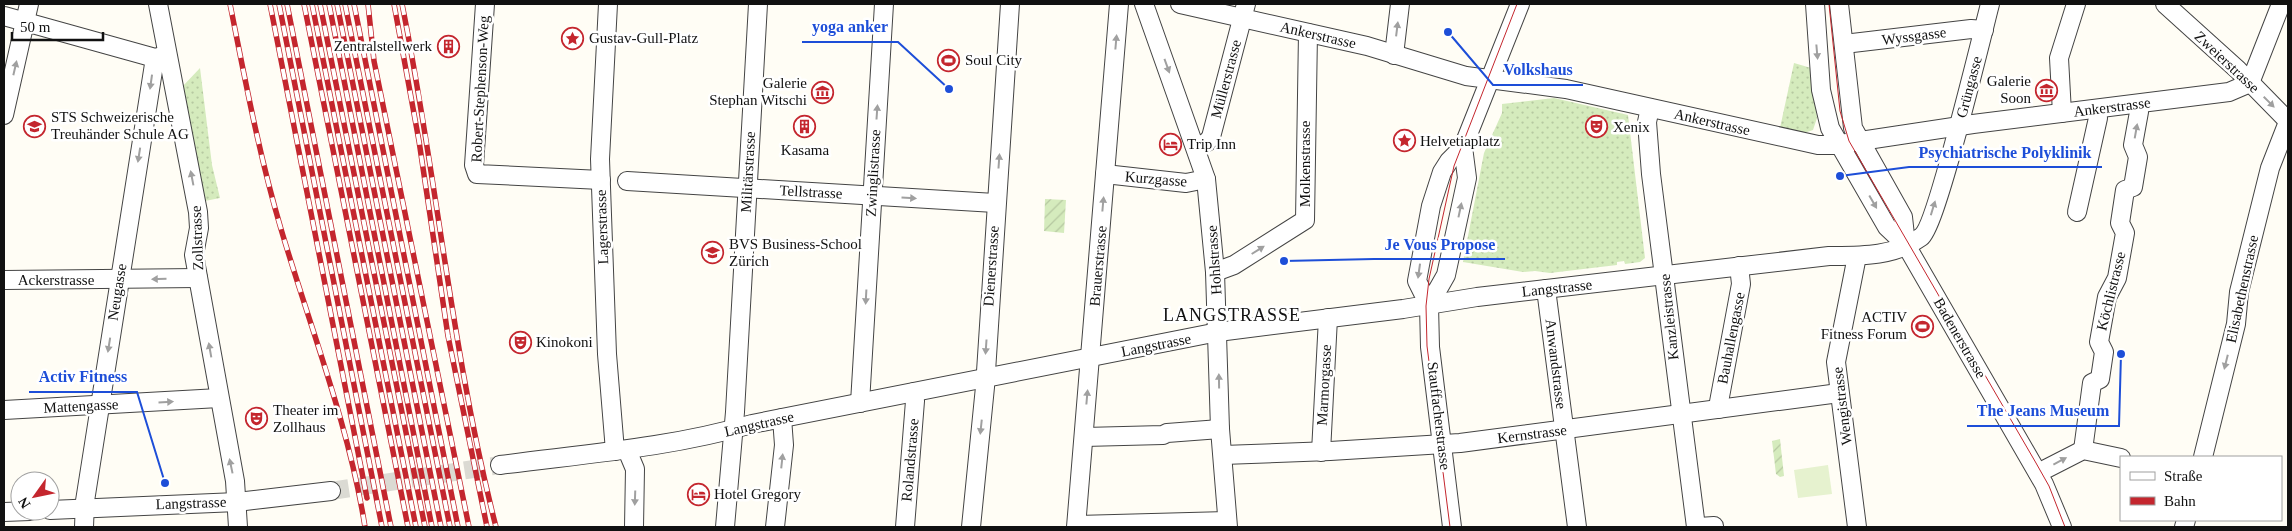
<svg xmlns="http://www.w3.org/2000/svg" width="2292" height="531" font-family="'Times New Roman',serif">
	<style>
		.grass { fill: url(#grass-dots) }
		.garden { fill: url(#garden-furrows) }
		.pitch { fill: #e6f2cf }
		.lines { fill: none; stroke-linecap: round; stroke-linejoin: round }
		.minor-tunnel { stroke: #dbdad3; stroke-width: 18; stroke-dasharray: 18 9; stroke-linecap: butt }
		.minor-casing { stroke: #444; stroke-width: 20 }
		.minor { stroke: #fff; stroke-width: 18 }
		.tram { stroke: #c4262e; stroke-width: 1 }
		.rail-casing { stroke: #c4262e; stroke-width: 5.5 }
		.rail { stroke: #fff; stroke-width: 4; stroke-dasharray: 11; stroke-linecap: butt }
		.oneway { fill: #a0a0a0 }
		.labels { text-anchor: middle; dominant-baseline: central; stroke-width: 5; stroke-linejoin: round; paint-order: stroke }
		.street-label { font-size: 15px; fill: #111; stroke: #fff }
		.poi-label { font-size: 15px; fill: #111; stroke: #fff; text-anchor: start }
		.quarter-label { font-size: 18px; letter-spacing: 1px; fill: #111; stroke: #fff }
		.leader { fill: none; stroke: #1d4ed8; stroke-width: 2 }
		.callout-dot { fill: #1d4ed8; stroke: #fff; stroke-width: 2 }
		.callout-label { font-size: 16px; text-anchor: middle; font-weight: bold; fill: #1d4ed8; stroke: #fff; stroke-width: 5; stroke-linejoin: round; paint-order: stroke }
	</style>
	<defs>
		<pattern id="grass-dots" width="8" height="8" patternUnits="userSpaceOnUse" patternTransform="scale(1.25)"><rect width="8" height="8" fill="#d5ebbd"/><path d="M2 2h.1M6 6h.1" fill="none" stroke="#b6c8a1" stroke-width="1.8" stroke-linecap="round"/></pattern>
		<pattern id="garden-furrows" width="10" height="10" patternUnits="userSpaceOnUse" patternTransform="scale(1.25)"><rect width="10" height="10" fill="#d5ebbd"/><path d="M-1 1l2-2M0 10L10 0M9 11l2-2" fill="none" stroke="#b6c8a1"/></pattern>
	</defs>
	<rect width="100%" height="100%" fill="#fffdf5"/>
	<g class="grass">
		<polygon points="1794,63 1811,68 1817,118 1813,130 1804,133 1780,128"/>
		<polygon points="200,68 212,165 220,198 205,201 182,87"/>
		<polygon points="1554,98 1628,115 1645,258 1640,262 1625,264 1624,261 1617,262 1617,265 1550,273 1535,271 1523,272 1463,262 1484,153 1502,113 1502,104"/>
	</g>
	<g class="garden">
		<polygon points="1045,199 1066,200 1064,233 1044,231"/>
		<polygon points="1780,439 1784,476 1780,477 1776,474 1772,441"/>
	</g>
	<polygon class="pitch" points="1828,465 1832,494 1798,498 1794,470"/>
	<g class="lines">
		<polyline class="minor-tunnel" points="331,491 500,465"/>
		<defs>
			<g id="minor">
				<polyline points="158,4 198,212 199,228 194,255 235,481 238,527"/>
				<polyline points="485,4 474,165 477,174 601,180"/>
				<polyline points="608,4 600,159 607,354 615,451"/>
				<polyline points="1144,4 1206,179 1215,272 1220,429 1228,527"/>
				<polyline points="1180,4 1367,46 1466,76 1566,89 1818,145 1834,145 1973,124 2229,92 2250,83"/>
				<polyline points="1815,4 1821,90 1830,128 1887,227 1906,245 2044,484 2062,527"/>
				<polyline points="1839,4 1853,128 1903,217 1906,245"/>
				<polyline points="2165,4 2238,70 2288,121"/>
				<polyline points="4,16 155,58 165,55"/>
				<polyline points="1844,44 1971,29 1984,30"/>
				<polyline points="1394,55 1400,4"/>
				<polyline points="2250,83 2281,4"/>
				<polyline points="1650,108 1647,122 1651,174 1696,527"/>
				<polyline points="2062,113 2059,58 2076,4"/>
				<polyline points="4,115 29,4"/>
				<polyline points="1196,148 1207,142 1211,137 1246,4"/>
				<polyline points="1105,174 1186,183 1206,179"/>
				<polyline points="627,181 995,203"/>
				<polyline points="2077,212 2098,118 2097,109"/>
				<polyline points="1857,256 1836,362 1857,527"/>
				<polyline points="1215,272 1234,265 1305,220 1308,33"/>
				<polyline points="4,280 198,278"/>
				<polyline points="1546,289 1577,527"/>
				<polyline points="1429,305 1446,275 1467,178 1463,147"/>
				<polyline points="860,403 884,4"/>
				<polyline points="1719,409 1719,402 1741,284 1739,266"/>
				<polyline points="4,410 219,398"/>
				<polyline points="1084,437 1163,435 1167,433 1220,429"/>
				<polyline points="627,450 635,469 634,527"/>
				<polyline points="2083,450 2092,383 2100,379 2104,352 2099,342 2107,297 2117,278 2125,233 2120,223 2125,190 2133,187 2138,157 2133,145 2139,112 2138,104"/>
				<polyline points="1321,452 1328,318"/>
				<polyline points="1223,455 1330,451 1460,443 1839,393"/>
				<polyline points="2203,457 2236,324 2239,292 2270,168 2288,122"/>
				<path d="M500,465C584,454 669,448 752,424L1218,332L1403,309L1477,297L1829,256C1860,256 1894,257 1921,237C1936,227 1982,35 1990,4"/>
				<polyline points="2038,473 2083,450 2121,458"/>
				<polyline points="50,510 237,502 331,491"/>
				<polyline points="4,512 30,511"/>
				<polyline points="1077,525 1227,521"/>
				<polyline points="84,527 85,501 155,58"/>
				<polyline points="725,527 735,412 758,4"/>
				<polyline points="775,527 784,445 782,418"/>
				<polyline points="905,527 915,401 914,392"/>
				<polyline points="971,527 985,387 1010,4"/>
				<polyline points="1076,527 1119,4"/>
				<polyline points="1452,527 1430,347 1429,305 1417,281 1431,206 1442,172 1449,161 1463,147 1520,4"/>
				<polyline points="1699,527 1714,526"/>
				<polyline points="2184,527 2186,520"/>
			</g>
		</defs>
		<use href="#minor" class="minor-casing"/>
		<use href="#minor" class="minor"/>
		<g class="tram">
			<polyline points="1829,4 1840,111 1849,141 2036,463 2049,486 2065,527"/>
			<polyline points="1450,527 1427,346 1426,306 1429,279 1454,166 1517,4"/>
		</g>
		<defs>
			<g id="rail">
				<path d="M230,4C245,79 259,155 281,229C310,327 349,425 365,527"/>
				<polyline points="270,4 367,498"/>
				<polyline points="279,4 382,527"/>
				<polyline points="287,4 391,527"/>
				<polyline points="304,4 408,527"/>
				<polyline points="312,4 416,527"/>
				<polyline points="320,4 425,527"/>
				<polyline points="329,4 432,527"/>
				<polyline points="337,4 441,527"/>
				<polyline points="345,4 450,527"/>
				<polyline points="354,4 458,527"/>
				<polyline points="368,4 374,61 469,527"/>
				<polyline points="394,4 419,141 448,336 487,527"/>
				<path d="M402,4C437,178 452,355 496,527"/>
			</g>
		</defs>
		<use href="#rail" class="rail-casing"/>
		<use href="#rail" class="rail"/>
	</g>
	<defs><path id="oneway-solid" d="M-6-.8H1V-3.2L6.5 0L1 3.2V.8H-6Z" transform="scale(1.25)"/></defs>
	<g class="oneway">
		<use href="#oneway-solid" transform="translate(1397 29) rotate(-83)"/>
		<use href="#oneway-solid" transform="translate(1116 42) rotate(-85)"/>
		<use href="#oneway-solid" transform="translate(1817 52) rotate(85)"/>
		<use href="#oneway-solid" transform="translate(1167 66) rotate(70)"/>
		<use href="#oneway-solid" transform="translate(15 68) rotate(-77)"/>
		<use href="#oneway-solid" transform="translate(151 82) rotate(98)"/>
		<use href="#oneway-solid" transform="translate(2269 102) rotate(45)"/>
		<use href="#oneway-solid" transform="translate(877 112) rotate(-86)"/>
		<use href="#oneway-solid" transform="translate(2136 131) rotate(-80)"/>
		<use href="#oneway-solid" transform="translate(139 155) rotate(99)"/>
		<use href="#oneway-solid" transform="translate(999 161) rotate(-86)"/>
		<use href="#oneway-solid" transform="translate(192 178) rotate(-101)"/>
		<use href="#oneway-solid" transform="translate(909 198) rotate(3)"/>
		<use href="#oneway-solid" transform="translate(1873 202) rotate(60)"/>
		<use href="#oneway-solid" transform="translate(1103 204) rotate(-85)"/>
		<use href="#oneway-solid" transform="translate(1933 208) rotate(-73)"/>
		<use href="#oneway-solid" transform="translate(1460 210) rotate(-78)"/>
		<use href="#oneway-solid" transform="translate(1258 250) rotate(-32)"/>
		<use href="#oneway-solid" transform="translate(1419 271) rotate(98)"/>
		<use href="#oneway-solid" transform="translate(159 279) rotate(179)"/>
		<use href="#oneway-solid" transform="translate(866 297) rotate(93)"/>
		<use href="#oneway-solid" transform="translate(109 345) rotate(99)"/>
		<use href="#oneway-solid" transform="translate(986 347) rotate(94)"/>
		<use href="#oneway-solid" transform="translate(210 350) rotate(-100)"/>
		<use href="#oneway-solid" transform="translate(2226 362) rotate(104)"/>
		<use href="#oneway-solid" transform="translate(1219 381) rotate(-91)"/>
		<use href="#oneway-solid" transform="translate(1087 397) rotate(-85)"/>
		<use href="#oneway-solid" transform="translate(166 402) rotate(-3)"/>
		<use href="#oneway-solid" transform="translate(981 427) rotate(96)"/>
		<use href="#oneway-solid" transform="translate(782 461) rotate(-84)"/>
		<use href="#oneway-solid" transform="translate(2060 461) rotate(-28)"/>
		<use href="#oneway-solid" transform="translate(231 466) rotate(-102)"/>
		<use href="#oneway-solid" transform="translate(635 498) rotate(92)"/>
	</g>
	<defs>
		<symbol id="sight-ring" viewBox="-11 -11 22 22"><circle r="9.5" fill="#fff" stroke="#c4262e" stroke-width="1.5"/><path d="M0-6L1.8-2.2L6-1.7L2.9 1.2L3.7 5.4L0 3.3L-3.7 5.4L-2.9 1.2L-6-1.7L-1.8-2.2Z" fill="#c4262e"/></symbol>
		<symbol id="building-ring" viewBox="-11 -11 22 22"><circle r="9.5" fill="#fff" stroke="#c4262e" stroke-width="1.5"/><path d="M-4-6H4V6H1V3H-1V6H-4ZM-2.5-4.3h1.7v1.8h-1.7ZM.8-4.3h1.7v1.8H.8ZM-2.5-1h1.7V.8h-1.7ZM.8-1h1.7V.8H.8Z" fill="#c4262e"/></symbol>
		<symbol id="stadium-ring" viewBox="-11 -11 22 22"><circle r="9.5" fill="#fff" stroke="#c4262e" stroke-width="1.5"/><path d="M0-5a6.5 5 0 1 0 0 10a6.5 5 0 1 0 0-10ZM-3.5-1.8h7v3.6h-7Z" fill="#c4262e"/></symbol>
		<symbol id="museum-ring" viewBox="-11 -11 22 22"><circle r="9.5" fill="#fff" stroke="#c4262e" stroke-width="1.5"/><path d="M0-6L6-3V-2H-6V-3ZM-5-1h2V3h-2ZM-1-1h2V3h-2ZM3-1h2V3H3ZM-6 4H6V6H-6Z" fill="#c4262e"/></symbol>
		<symbol id="university-ring" viewBox="-11 -11 22 22"><circle r="9.5" fill="#fff" stroke="#c4262e" stroke-width="1.5"/><path d="M0-5L7-2L0 1L-7-2ZM-4 1L0 2.5L4 1V4Q0 6-4 4Z" fill="#c4262e"/></symbol>
		<symbol id="theatre-ring" viewBox="-11 -11 22 22"><circle r="9.5" fill="#fff" stroke="#c4262e" stroke-width="1.5"/><path d="M-5-5.5Q0-4 5-5.5V0Q5 5 0 6Q-5 5-5 0ZM-3.3-2.5H-1v1.5H-3.3ZM1-2.5H3.3v1.5H1ZM-2.8 1Q0 5.5 2.8 1Z" fill="#c4262e"/></symbol>
		<symbol id="hotel-ring" viewBox="-11 -11 22 22"><circle r="9.5" fill="#fff" stroke="#c4262e" stroke-width="1.5"/><path d="M-6-4.5h1.5V1H6V5H4.5V3h-9V5H-6ZM-4 0a1.8 1.8 0 1 1 3.6 0ZM.5 0V-2.5h3Q6-2.5 6 0Z" fill="#c4262e"/></symbol>
	</defs>
	<g fill-rule="evenodd">
		<use href="#sight-ring" x="560" y="26" width="25" height="25"/>
		<use href="#building-ring" x="436" y="34" width="25" height="25"/>
		<use href="#stadium-ring" x="936" y="48" width="25" height="25"/>
		<use href="#museum-ring" x="2034" y="78" width="25" height="25"/>
		<use href="#museum-ring" x="810" y="80" width="25" height="25"/>
		<use href="#university-ring" x="22" y="114" width="25" height="25"/>
		<use href="#building-ring" x="792" y="114" width="25" height="25"/>
		<use href="#theatre-ring" x="1584" y="114" width="25" height="25"/>
		<use href="#sight-ring" x="1392" y="128" width="25" height="25"/>
		<use href="#hotel-ring" x="1158" y="132" width="25" height="25"/>
		<use href="#university-ring" x="700" y="240" width="25" height="25"/>
		<use href="#stadium-ring" x="1910" y="314" width="25" height="25"/>
		<use href="#theatre-ring" x="508" y="330" width="25" height="25"/>
		<use href="#theatre-ring" x="244" y="406" width="25" height="25"/>
		<use href="#hotel-ring" x="686" y="482" width="25" height="25"/>
	</g>
	<g class="labels">
		<g class="street-label">
			<text transform="translate(1318 35) rotate(13)">Ankerstrasse</text>
			<text transform="translate(1914 36) rotate(-7)">Wyssgasse</text>
			<text transform="translate(2227 62) rotate(43)">Zweierstrasse</text>
			<text transform="translate(1226 79) rotate(-75)">Müllerstrasse</text>
			<text transform="translate(1969 87) rotate(-75)">Grüngasse</text>
			<text transform="translate(480 89) rotate(-87)">Robert-Stephenson-Weg</text>
			<text transform="translate(2112 107) rotate(-7)">Ankerstrasse</text>
			<text transform="translate(1712 122) rotate(13)">Ankerstrasse</text>
			<text transform="translate(1305 164) rotate(-90)">Molkenstrasse</text>
			<text transform="translate(748 172) rotate(-87)">Militärstrasse</text>
			<text transform="translate(873 173) rotate(-87)">Zwinglistrasse</text>
			<text transform="translate(1156 179) rotate(5)">Kurzgasse</text>
			<text transform="translate(811 192) rotate(3)">Tellstrasse</text>
			<text transform="translate(602 227) rotate(-92)">Lagerstrasse</text>
			<text transform="translate(197 238) rotate(-92)">Zollstrasse</text>
			<text transform="translate(1214 260) rotate(-94)">Hohlstrasse</text>
			<text transform="translate(991 266) rotate(-86)">Dienerstrasse</text>
			<text transform="translate(1098 266) rotate(-85)">Brauerstrasse</text>
			<text x="56" y="280">Ackerstrasse</text>
			<text transform="translate(1557 288) rotate(-6)">Langstrasse</text>
			<text transform="translate(2242 289) rotate(-78)">Elisabethenstrasse</text>
			<text transform="translate(2111 291) rotate(-76)">Köchlistrasse</text>
			<text transform="translate(117 292) rotate(-81)">Neugasse</text>
			<text transform="translate(1669 317) rotate(-96)">Kanzleistrasse</text>
			<text transform="translate(1731 338) rotate(-79)">Bauhallengasse</text>
			<text transform="translate(1960 338) rotate(60)">Badenerstrasse</text>
			<text transform="translate(1156 345) rotate(-11)">Langstrasse</text>
			<text transform="translate(1556 364) rotate(83)">Anwandstrasse</text>
			<text transform="translate(1324 385) rotate(-87)">Marmorgasse</text>
			<text transform="translate(81 406) rotate(-3)">Mattengasse</text>
			<text transform="translate(1842 406) rotate(-97)">Wengistrasse</text>
			<text transform="translate(1439 416) rotate(83)">Stauffacherstrasse</text>
			<text transform="translate(759 424) rotate(-13)">Langstrasse</text>
			<text transform="translate(1532 434) rotate(-7)">Kernstrasse</text>
			<text transform="translate(910 460) rotate(-85)">Rolandstrasse</text>
			<text transform="translate(191 503) rotate(-2)">Langstrasse</text>
		</g>
		<g class="poi-label">
			<text x="589" y="38">Gustav-Gull-Platz</text>
			<text x="432" y="46" text-anchor="end">Zentralstellwerk</text>
			<text x="965" y="60">Soul City</text>
			<text x="2031" y="81" text-anchor="end">Galerie<tspan x="2031" dy="17">Soon</tspan></text>
			<text x="807" y="83" text-anchor="end">Galerie<tspan x="807" dy="17">Stephan Witschi</tspan></text>
			<text x="51" y="117">STS Schweizerische<tspan x="51" dy="17">Treuhänder Schule AG</tspan></text>
			<text x="1613" y="127">Xenix</text>
			<text x="1420" y="141">Helvetiaplatz</text>
			<text x="1187" y="144">Trip Inn</text>
			<text x="805" y="150" text-anchor="middle">Kasama</text>
			<text x="729" y="244">BVS Business-School<tspan x="729" dy="17">Zürich</tspan></text>
			<text x="1907" y="317" text-anchor="end">ACTIV<tspan x="1907" dy="17">Fitness Forum</tspan></text>
			<text x="536" y="342">Kinokoni</text>
			<text x="273" y="410">Theater im<tspan x="273" dy="17">Zollhaus</tspan></text>
			<text x="714" y="494">Hotel Gregory</text>
		</g>
		<g class="quarter-label">
			<text x="1232" y="315">LANGSTRASSE</text>
		</g>
	</g>
	<path class="leader" d="M949 89L898 42H802M1448 32L1493 85H1583M1840 176L1909 167H2102M1284 261L1374 259H1505M165 483L137 392H29M2121 354L2119 426H1967"/>
	<g class="callout-dot">
		<circle cx="949" cy="89" r="5"/>
		<circle cx="1448" cy="32" r="5"/>
		<circle cx="1840" cy="176" r="5"/>
		<circle cx="1284" cy="261" r="5"/>
		<circle cx="165" cy="483" r="5"/>
		<circle cx="2121" cy="354" r="5"/>
	</g>
	<g class="callout-label">
		<text x="850" y="32">yoga anker</text>
		<text x="1538" y="75">Volkshaus</text>
		<text x="2005" y="158">Psychiatrische Polyklinik</text>
		<text x="1440" y="250">Je Vous Propose</text>
		<text x="83" y="382">Activ Fitness</text>
		<text x="2043" y="416">The Jeans Museum</text>
	</g>
	<rect width="2292" height="531" fill="none" stroke="#111111" stroke-width="10"/>
	<rect x="2120" y="456" width="162" height="65" fill="#ffffff" stroke="#a0a0a0"/>
	<rect x="2130" y="472" width="25" height="8" fill="#ffffff" stroke="#a0a0a0"/>
	<text x="2164" y="481" font-size="15" fill="#111111">Straße</text>
	<rect x="2130" y="497" width="25" height="8" fill="#c4262e" stroke="#a0a0a0"/>
	<text x="2164" y="506" font-size="15" fill="#111111">Bahn</text>
	<g transform="translate(35 496) rotate(237)"><circle r="24" fill="#ffffff" stroke="#a0a0a0"/>
	<path d="M0-4L9 19L0 12L-9 19Z" fill="#c4262e"/>
	<text y="-8" font-size="14" font-weight="bold" text-anchor="middle" fill="#111111">N</text>
	</g>
	<path d="M12 32v8h91v-8" fill="none" stroke="#111111" stroke-width="2.5"/>
	<text x="20" y="32" font-size="15" fill="#111111" stroke="#ffffff" stroke-width="4" paint-order="stroke">50 m</text>
</svg>
